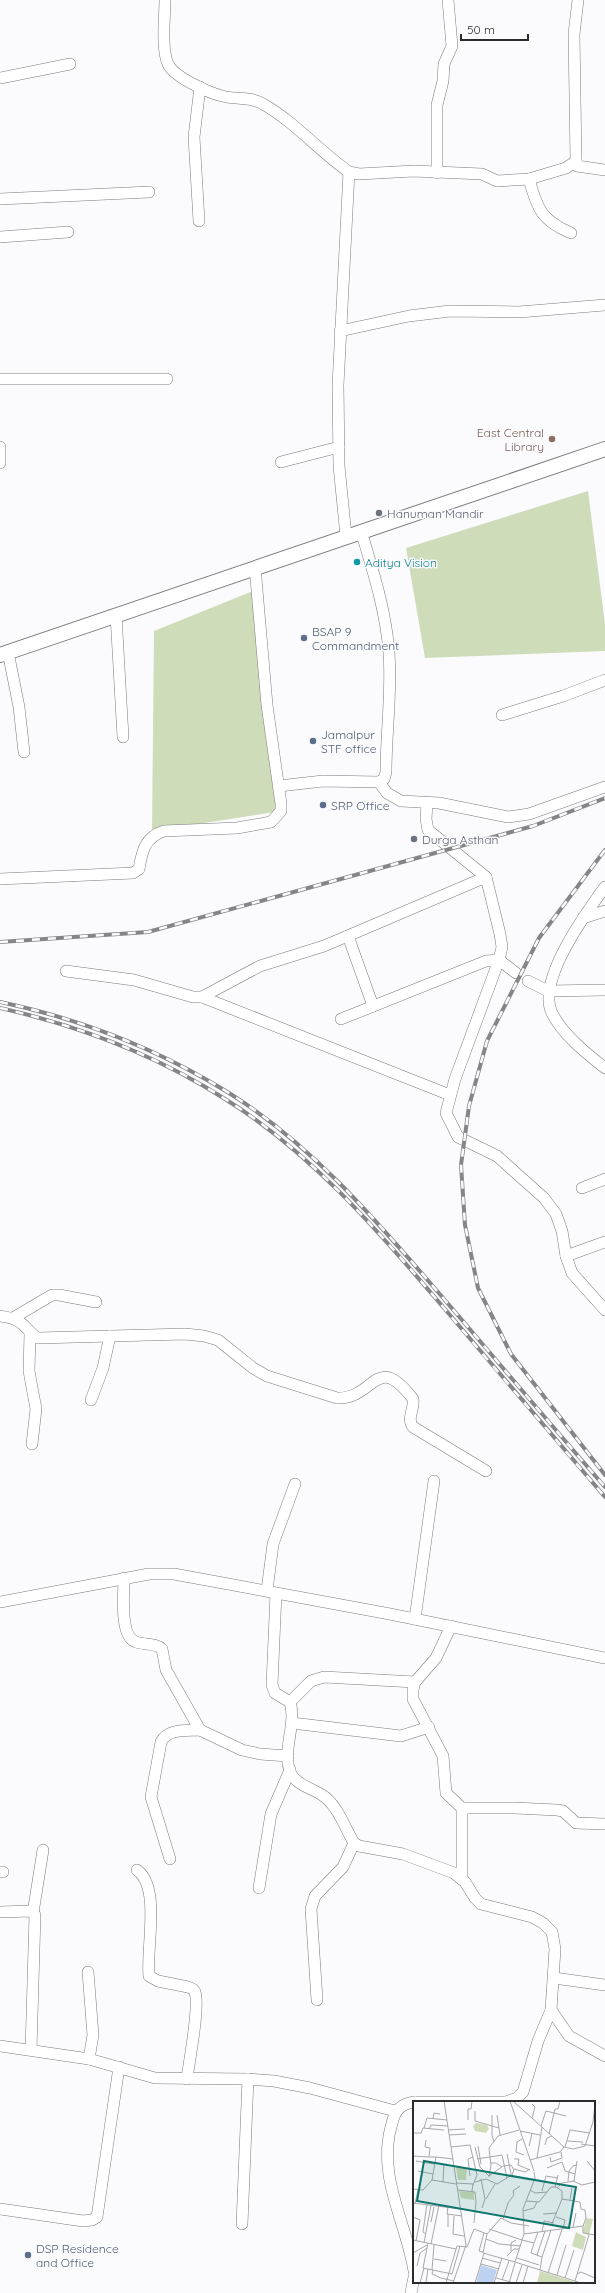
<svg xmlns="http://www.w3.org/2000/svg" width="605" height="2293" font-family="Quicksand,sans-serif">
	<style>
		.green { fill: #cfdcb9 }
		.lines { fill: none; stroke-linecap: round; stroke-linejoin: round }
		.minor-casing { stroke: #7b7b7d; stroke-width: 12 }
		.major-casing { stroke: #7b7b7d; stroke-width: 16 }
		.minor { stroke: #fff; stroke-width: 11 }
		.major { stroke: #fff; stroke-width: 14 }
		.rail-casing { stroke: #858586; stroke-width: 4 }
		.rail { stroke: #fbfbfd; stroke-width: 2.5; stroke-dasharray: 8; stroke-linecap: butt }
		.education-dot { fill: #8d6e63; stroke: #fbfbfd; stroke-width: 1.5 }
		.worship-dot { fill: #6b7280; stroke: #fbfbfd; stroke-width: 1.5 }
		.culture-dot { fill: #0f9aa8; stroke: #fbfbfd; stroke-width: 1.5 }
		.service-dot { fill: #5c6f8a; stroke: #fbfbfd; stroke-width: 1.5 }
		.labels { text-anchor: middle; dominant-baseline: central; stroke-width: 3; stroke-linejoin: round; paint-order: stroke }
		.education-label { font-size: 12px; fill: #785e54; stroke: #fbfbfd; text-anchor: end }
		.worship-label { font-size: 12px; fill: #5b616d; stroke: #fbfbfd; text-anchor: start }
		.culture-label { font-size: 12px; fill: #0d838f; stroke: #fbfbfd; text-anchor: start }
		.service-label { font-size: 12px; fill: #4e5e75; stroke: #fbfbfd; text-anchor: start }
		.inset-road { fill: none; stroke: #a8a8a9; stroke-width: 1 }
		.view { fill: #0f766e; fill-opacity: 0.15; stroke: #0f766e; stroke-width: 2 }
		.inset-edge { fill: none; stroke: #2b2b2c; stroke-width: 2 }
	</style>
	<rect width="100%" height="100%" fill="#fbfbfd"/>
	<g class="green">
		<polygon points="588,491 605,624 605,651 425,658 406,548"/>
		<polygon points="258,589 281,811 152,831 154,631"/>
	</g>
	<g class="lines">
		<defs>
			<g id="minor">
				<path d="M165,0C165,17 161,48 168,64C174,77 207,92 222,96C236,100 250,96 263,104C295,122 319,151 349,172L359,174L414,171L482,174L497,181L529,179L566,168L576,161L577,166L605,170"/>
				<polyline points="0,78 70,64"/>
				<polyline points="576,161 574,34 578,0"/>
				<polyline points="437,173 437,105 443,81 444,64 452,46 448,0"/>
				<path d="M529,179C537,209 542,221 571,233"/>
				<polyline points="0,199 149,192"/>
				<polyline points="199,221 194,137 200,87"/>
				<polyline points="0,237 68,232"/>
				<polyline points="340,331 409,316 450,311 519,312 605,305"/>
				<polyline points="0,379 167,379"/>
				<polyline points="0,447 0,463"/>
				<polyline points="281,462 339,447"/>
				<polyline points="346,536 339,466 338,385 349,172"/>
				<polyline points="116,615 123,737"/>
				<polyline points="8,652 19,707 24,752"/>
				<polyline points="502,715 563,696 605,680"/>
				<polyline points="379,782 387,793 401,801 439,803 508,817 529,814 605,787"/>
				<path d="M279,786L323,781L379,782L384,779L386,772C386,732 392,693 389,653C386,611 373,571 361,531"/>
				<polyline points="427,803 426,819 428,830 486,877 500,934 502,947 499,960 455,1079 446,1113 458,1137 497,1156 544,1198 556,1214 562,1231 566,1256 572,1273 605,1310"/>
				<path d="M0,879L133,873L139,869C142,851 145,837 164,831L237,828L271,822L281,811V804L267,705L255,567"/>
				<path d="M605,887C586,913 536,981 552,1013C562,1034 587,1054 605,1068"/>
				<polyline points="583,918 605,911"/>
				<polyline points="348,936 373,1006"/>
				<polyline points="66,971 134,980 193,997 202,997 260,966 324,946 486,877"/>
				<polyline points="528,981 548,991 605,990"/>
				<polyline points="202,997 450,1095"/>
				<polyline points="341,1019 486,961 499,960 516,973"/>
				<polyline points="582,1188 605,1179"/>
				<polyline points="566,1256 605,1242"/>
				<path d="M0,1316C7,1317 15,1318 21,1323C28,1328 30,1334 38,1338L185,1334L204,1336L218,1340L253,1368L267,1376L337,1398C376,1399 375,1350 413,1399C415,1409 406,1418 413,1427L486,1471"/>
				<polyline points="13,1318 52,1295 59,1295 96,1302"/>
				<polyline points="30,1334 29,1371 36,1409 32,1444"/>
				<polyline points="91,1400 103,1368 110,1336"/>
				<path d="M124,1578C124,1593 119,1637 136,1642C144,1645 156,1643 162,1649L166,1670L200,1730L242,1750L260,1754L288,1756"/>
				<polyline points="267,1590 273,1544 295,1484"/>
				<path d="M276,1593L272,1685L275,1693L290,1702C297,1724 282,1749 290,1772C295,1784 311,1788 322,1795C337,1804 345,1828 354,1843L359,1846L403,1854L454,1873L465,1882L475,1898L481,1904L532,1917L543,1923L552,1932L555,1949L551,2010L538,2041L523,2092L517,2098L506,2102"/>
				<polyline points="0,1602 149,1574 174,1574 390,1614 605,1658"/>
				<polyline points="415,1619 434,1481"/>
				<polyline points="451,1626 436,1658 415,1682 413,1689 413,1699 443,1756 446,1793 462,1808 462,1879"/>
				<polyline points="290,1702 311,1681 324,1677 415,1682"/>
				<polyline points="292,1723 401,1736 429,1727"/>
				<polyline points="462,1808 515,1808 557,1810 563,1811 576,1823 605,1824"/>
				<path d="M170,1859L151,1797L161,1742C168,1728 186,1731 200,1730"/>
				<path d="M137,1870C161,1887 146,1948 149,1976L158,1981L188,1987C191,1988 194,1989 195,1992C200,2007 189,2061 187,2079"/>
				<polyline points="0,1872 3,1872"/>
				<polyline points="259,1888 271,1814 290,1770"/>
				<polyline points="0,1912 30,1911 35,1915 31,2050"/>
				<polyline points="33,1913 43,1850"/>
				<polyline points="88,1972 93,2035 89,2059"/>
				<polyline points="554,1978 605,1985"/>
				<polyline points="317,2000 311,1909 315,1896 343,1867 354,1843"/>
				<polyline points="551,2010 569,2036 605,2056"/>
				<polyline points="0,2046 89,2059 155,2078 248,2079 274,2081 310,2088 395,2111"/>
				<path d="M414,2102C400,2104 395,2111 392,2123C376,2175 406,2221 414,2271"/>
				<polyline points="415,2102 504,2102"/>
				<polyline points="0,2209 83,2221 92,2220 97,2217 119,2067"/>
				<polyline points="242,2224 248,2079"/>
				<polyline points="411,2293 414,2277"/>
			</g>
			<polyline id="major" points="0,655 605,449"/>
		</defs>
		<use href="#minor" class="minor-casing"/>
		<use href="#major" class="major-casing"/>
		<use href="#minor" class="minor"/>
		<use href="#major" class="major"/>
		<defs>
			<g id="rail">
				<polyline points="605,850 539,938 487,1041 469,1106 461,1165 465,1225 478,1288 511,1354 605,1475"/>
				<polyline points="0,942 148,932 533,826 605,798"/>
				<path d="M0,1002C81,1019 158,1049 229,1093C314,1146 379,1224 444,1299C498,1362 551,1425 605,1487"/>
				<path d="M0,1008C80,1026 156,1055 225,1099C312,1153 378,1231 444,1308C497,1371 551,1434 605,1497"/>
			</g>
		</defs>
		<use href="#rail" class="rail-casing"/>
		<use href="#rail" class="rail"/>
	</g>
	<circle class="education-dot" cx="552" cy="439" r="4"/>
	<g class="worship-dot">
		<circle cx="379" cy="513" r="4"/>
		<circle cx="414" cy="839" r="4"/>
	</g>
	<circle class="culture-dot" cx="357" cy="562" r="4"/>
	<g class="service-dot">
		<circle cx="304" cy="638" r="4"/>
		<circle cx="313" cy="741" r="4"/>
		<circle cx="323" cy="805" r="4"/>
		<circle cx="28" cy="2255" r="4"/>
	</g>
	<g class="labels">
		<g class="education-label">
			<text x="544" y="432">East Central<tspan x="544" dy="14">Library</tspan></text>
		</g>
		<g class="worship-label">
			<text x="387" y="513">Hanuman Mandir</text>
			<text x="422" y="839">Durga Asthan</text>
		</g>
		<g class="culture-label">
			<text x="365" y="562">Aditya Vision</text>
		</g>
		<g class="service-label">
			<text x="312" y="631">BSAP 9<tspan x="312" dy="14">Commandment</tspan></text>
			<text x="321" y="734">Jamalpur<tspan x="321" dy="14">STF office</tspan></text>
			<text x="331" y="805">SRP Office</text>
			<text x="36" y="2248">DSP Residence<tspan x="36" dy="14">and Office</tspan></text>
		</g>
	</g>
	<g transform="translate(413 2101)">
		<rect width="182" height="182" fill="#fbfbfd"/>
		<path d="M63,22L74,24L76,28L73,32L62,30L60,25ZM43,66L54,67L53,79H45ZM46,90L61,91V99L48,97ZM173,117L180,118L176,134L170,132ZM163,131L173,136L170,149L159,145ZM127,170L165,182H124Z" fill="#cfdcb9"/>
		<path d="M68,164L84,169L80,182H63Z" fill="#bdd2f1"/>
		<path class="inset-road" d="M31,0L53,144L40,182M97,0L121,70M100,0L151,46L147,51L117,59M119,3L122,6L119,17M62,10V20L86,27M79,14V34L81,41M84,14L87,34M20,18L21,12L27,13M55,19V8H58L59,0M128,25L133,10L153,15M11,27L14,17L34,19M16,28L18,24L35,25M35,29L52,28M107,30L127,34M0,32H8L10,27L31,29M136,33L142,8H145L147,0M36,34L53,33M109,38L104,41L103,51L111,54M13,39L12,46L17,47L16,56H23M154,40L170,41M168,43L182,45M132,44L134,37L139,35M65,45L68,63M116,45L119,33M38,46L57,44L64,74L60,84M151,46L160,48L172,45L180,21L182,3M152,46L157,29L177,32M94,53L98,73M0,55L16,56M137,56L138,61L149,57L148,51M124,57L129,26M64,58L89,54L94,77M101,58H106L105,64L117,69M3,60L21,63M174,60L182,70M77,62H83L89,66M134,67L149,61L152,70L162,73M101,68L112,71L117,68M5,70L20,73M57,75L55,58L60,56M76,76L78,64L76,47L85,35L106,29M68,78L72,98L69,107M19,79L43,83M155,80L156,70L160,65L164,64M160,80L169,84L182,81M30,81L31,63M62,81L73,78L84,83L99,74L101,69L98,64L90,65L76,75L67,66L62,46M43,82L60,83L59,90M142,86L145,74M144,87L149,82L161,80L164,60M0,88L10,89L19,79L23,56L40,58M45,89L62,91L63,101L61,122M117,89L122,92L134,91M129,90L133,75L145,77M73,98L82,83M157,99L159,87M0,102L47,108M2,103L5,89M35,106L34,113L49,115M110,110L121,107L124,101M35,113V126M130,113L144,112M41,115L40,133L51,135M0,116L7,119L3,140M143,116L152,119L150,128M90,118L95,102L101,94L100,90L107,85M18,121L21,106M138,125L149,98M170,125V132L182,134M160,126L163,112M76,128L109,139M129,131L131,120L141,122M13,133L10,131L14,103M74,133L88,117L98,122L116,125M111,133L170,125L173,117L172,109L168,108L167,101L149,98V90L143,86H138L126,101L113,100M73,138L86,143L108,145M0,139L43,148M109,139L121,142L125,131M11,142L18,104M15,142L10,167L39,173L47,145M121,142L118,152L129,156L127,169M18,143L26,104M98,150V142L103,139M70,151L66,150L71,132M0,152L14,144M124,154L132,130M94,155L101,148H106M129,156L138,129M69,157L87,162M104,157L126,164M21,158L33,160M102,161L168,182M68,163L86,168M4,165L7,152L14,147M19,169L21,144M20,169L19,173L28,177L41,180M135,172L149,128M164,173L168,171L182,177M144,174L153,144M83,177L98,181M152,177L161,149M89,179L96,160M162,180L176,134M13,181L15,168M7,182L11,167M33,182L44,145L54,146L61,128L74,133L70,152L102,161L111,133L110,108L122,77L121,71M62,182L71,152M81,182L89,157M96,182L102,162M103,182L109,164M110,182L115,165"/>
		<path class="view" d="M11,60L163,86L156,127L4,100Z"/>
		<rect width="182" height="182" class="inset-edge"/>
	</g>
	<path d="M461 34v6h67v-6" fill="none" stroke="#2b2b2c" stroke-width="2"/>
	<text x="467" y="34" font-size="12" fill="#2b2b2c" stroke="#fbfbfd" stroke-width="3" paint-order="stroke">50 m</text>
</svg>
